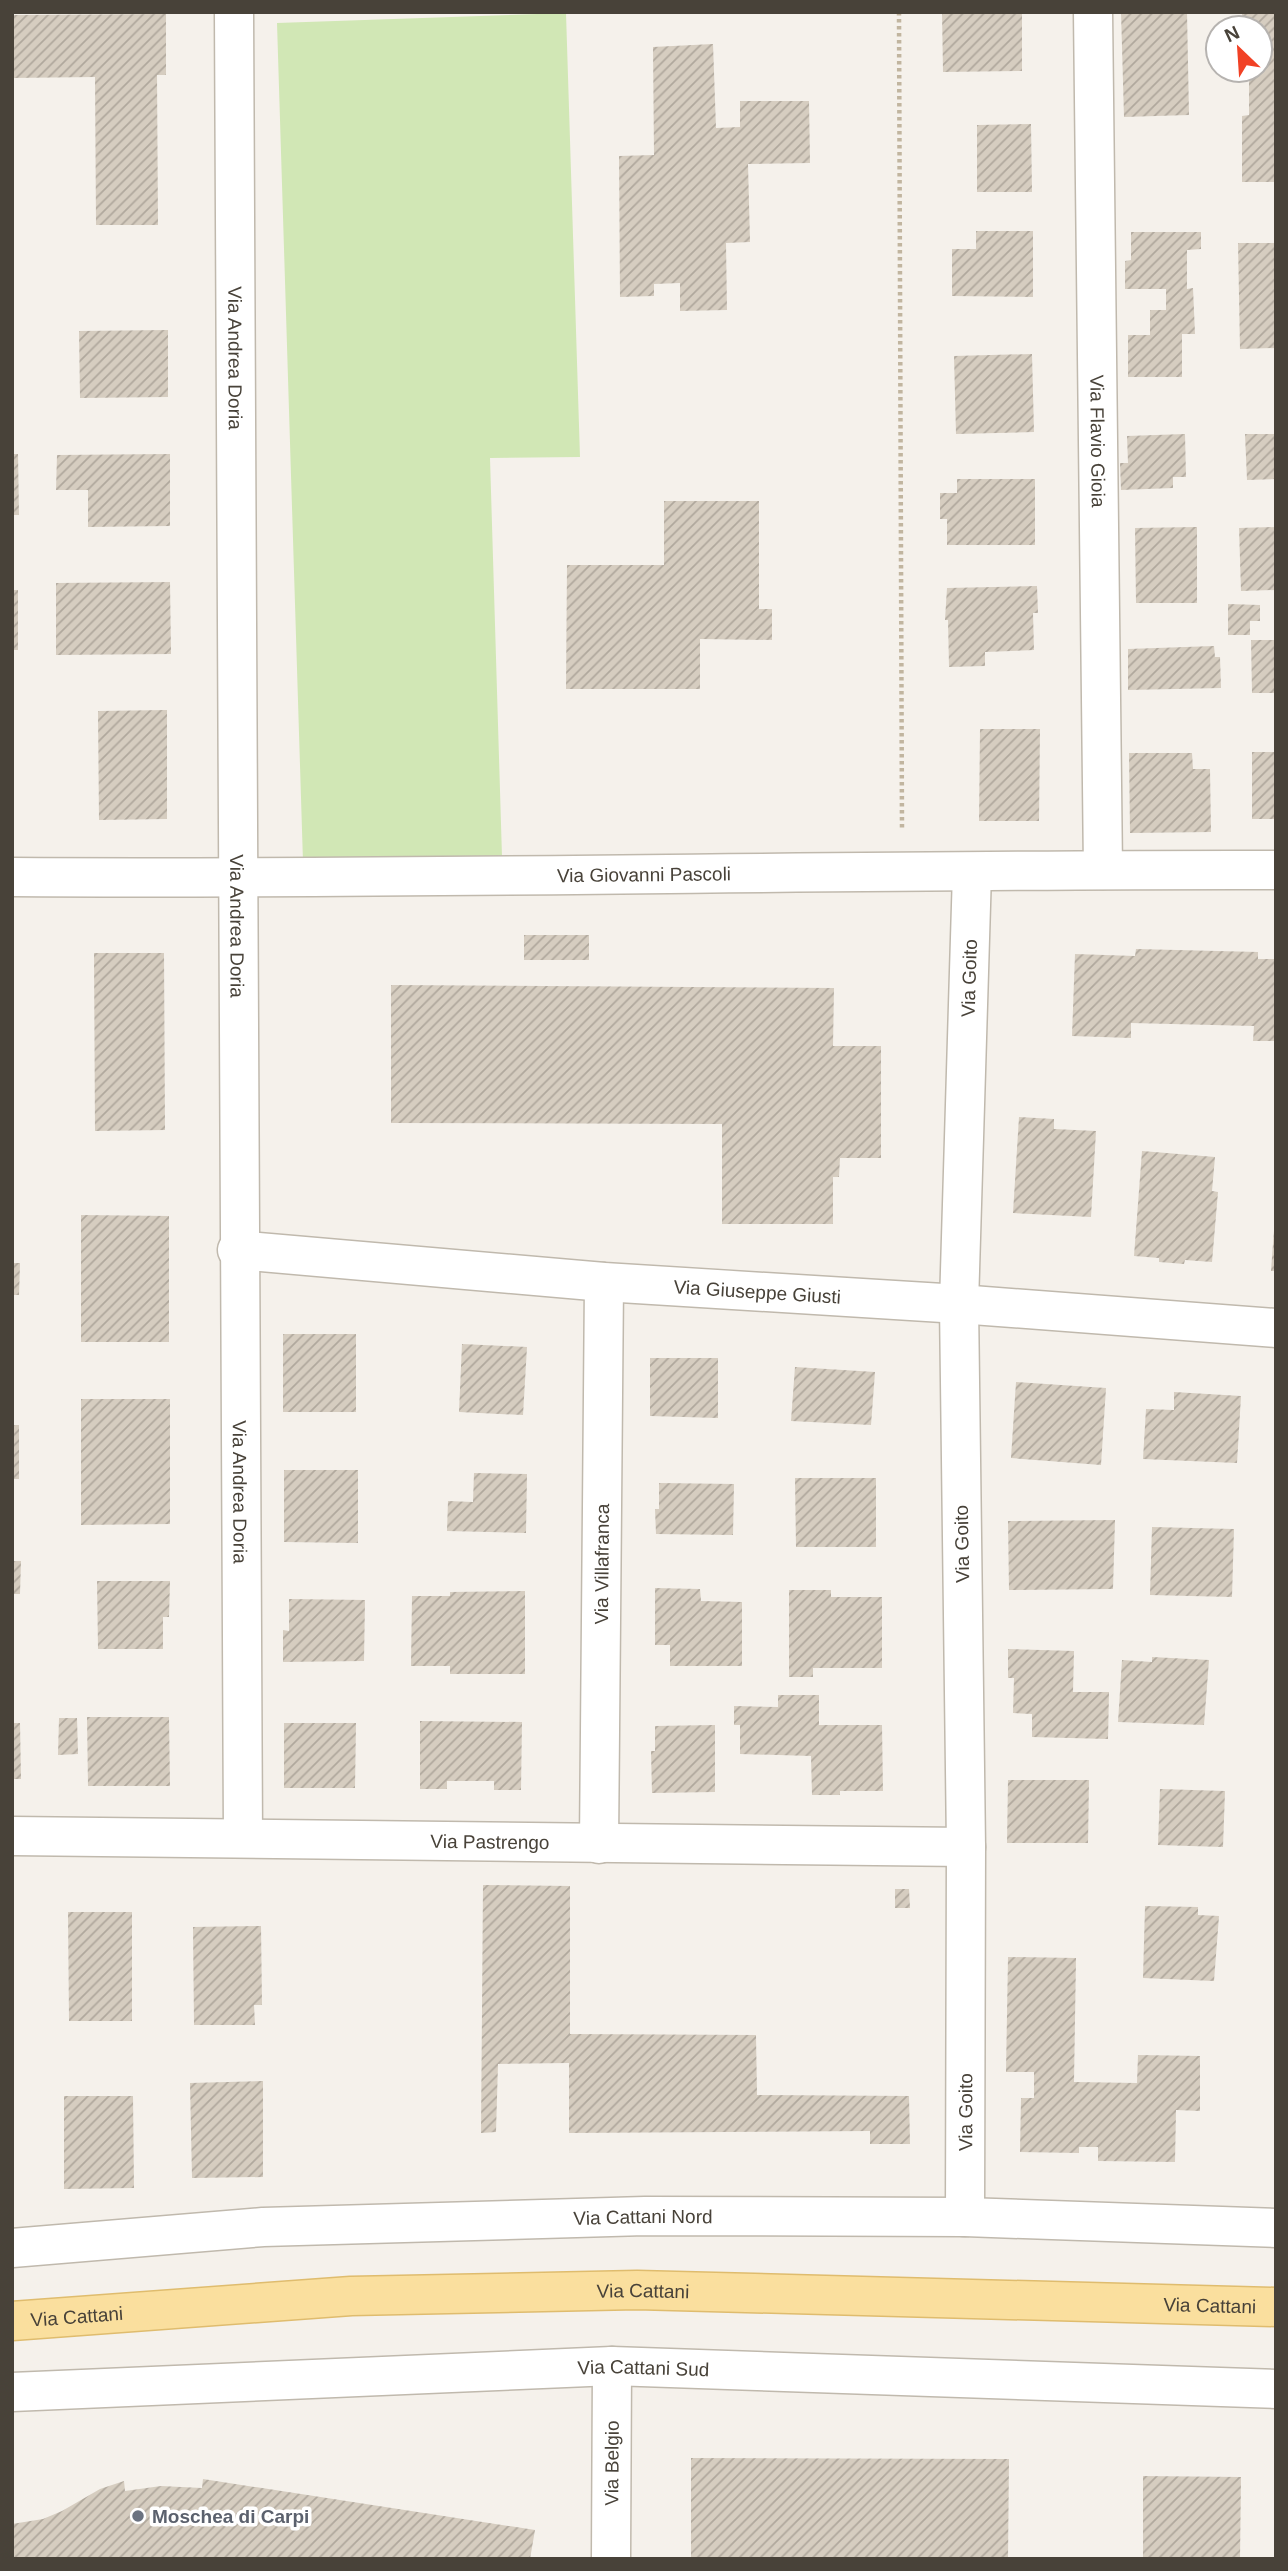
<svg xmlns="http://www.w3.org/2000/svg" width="1288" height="2571" font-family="Helvetica,sans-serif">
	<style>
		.green { fill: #d1e7b5 }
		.building { fill: url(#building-hatch) }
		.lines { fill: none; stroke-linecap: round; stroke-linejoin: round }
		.minor-casing { stroke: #c0b9ad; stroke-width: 41 }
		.major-casing { stroke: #dfbc6e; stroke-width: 41 }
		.path { stroke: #c1b59f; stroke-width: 4.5; stroke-dasharray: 3.5 3.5; stroke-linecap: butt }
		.minor { stroke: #fff; stroke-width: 38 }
		.major { stroke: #fadf9e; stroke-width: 38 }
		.worship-dot { fill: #6b7280; stroke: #fff; stroke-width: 2.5 }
		.labels { text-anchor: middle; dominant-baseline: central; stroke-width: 7; stroke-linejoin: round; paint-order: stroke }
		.street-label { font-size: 19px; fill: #484239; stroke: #fff }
		.worship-label { font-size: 19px; font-weight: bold; fill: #5b616d; stroke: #fff; text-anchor: start }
	</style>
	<defs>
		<pattern id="building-hatch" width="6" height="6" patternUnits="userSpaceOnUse" patternTransform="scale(1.75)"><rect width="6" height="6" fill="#d6cdc0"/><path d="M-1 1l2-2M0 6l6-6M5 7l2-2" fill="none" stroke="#b0a89d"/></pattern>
	</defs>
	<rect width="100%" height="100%" fill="#f5f1eb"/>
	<polygon class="green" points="566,13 580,457 490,458 502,857 303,862 277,23"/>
	<g class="building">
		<polygon points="942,12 1022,12 1022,71 943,72"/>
		<polygon points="1121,12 1187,12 1189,115 1124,117"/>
		<polygon points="1242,12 1276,12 1276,182 1242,182 1242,116 1249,115 1249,70 1260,70 1260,28 1242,28"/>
		<polygon points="166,14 166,75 157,75 158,225 96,225 95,77 12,78 12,15"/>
		<polygon points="713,44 716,128 740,127 740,101 809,101 810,163 748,164 750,242 726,243 727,310 680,311 680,283 654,284 654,296 620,297 619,156 654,155 653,47"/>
		<polygon points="1031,124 1032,192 977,192 977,125"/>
		<polygon points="976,231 1033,231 1033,297 952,296 952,249 976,249"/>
		<polygon points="1131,232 1201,232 1201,249 1187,250 1187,289 1193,288 1195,334 1182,334 1182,377 1128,377 1128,335 1150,335 1150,310 1166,310 1166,289 1125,289 1125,261 1131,260"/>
		<polygon points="1238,243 1276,243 1276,348 1240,349"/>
		<polygon points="168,330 168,397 80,398 79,331"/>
		<polygon points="1032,354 1034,432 956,434 954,356"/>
		<polygon points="1185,434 1186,477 1173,477 1173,488 1121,490 1120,463 1128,463 1127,436"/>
		<polygon points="1245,434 1276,434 1276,479 1247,480"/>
		<polygon points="12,454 18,454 19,515 12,515"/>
		<polygon points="170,454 170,526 88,527 88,490 56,490 57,455"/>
		<polygon points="957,479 1035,479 1035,545 947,545 947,519 940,519 940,493 957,493"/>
		<polygon points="664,501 759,501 759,609 772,609 772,640 700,639 700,689 566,689 567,565 664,565"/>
		<polygon points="1197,527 1197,603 1136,603 1135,528"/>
		<polygon points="1276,527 1276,590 1241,591 1239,528"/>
		<polygon points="170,582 171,654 56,655 56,583"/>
		<polygon points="1037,586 1038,613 1033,613 1034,650 985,652 985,666 949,667 948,620 945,620 947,588"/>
		<rect x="12" y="590" width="6" height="60"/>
		<polygon points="1228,604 1260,605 1260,621 1250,621 1250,635 1228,635"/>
		<polygon points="1251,640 1276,640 1276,693 1252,693"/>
		<polygon points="1214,646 1215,657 1220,657 1221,688 1128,690 1128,649"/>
		<polygon points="167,710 167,819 99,820 98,711"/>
		<polygon points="980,729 1040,729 1039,821 979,821"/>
		<rect x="1252" y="752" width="24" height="67"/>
		<polygon points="1129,753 1192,753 1193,769 1210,769 1211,832 1130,833"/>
		<rect x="524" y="935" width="65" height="25"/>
		<polygon points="1136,949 1258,952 1258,959 1276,959 1276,1041 1253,1041 1254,1026 1131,1023 1131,1038 1072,1036 1075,954 1135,956"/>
		<polygon points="94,953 164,953 165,1130 95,1131"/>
		<polygon points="391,985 834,988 833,1046 881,1046 881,1158 840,1158 839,1177 833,1177 833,1224 722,1224 722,1124 391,1123"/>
		<polygon points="1019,1117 1054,1119 1054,1129 1096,1131 1091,1217 1013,1213"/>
		<polygon points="1142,1151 1215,1157 1212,1191 1218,1192 1212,1262 1185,1260 1184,1264 1172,1263 1159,1262 1159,1258 1134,1256"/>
		<polygon points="81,1215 169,1216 169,1342 81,1342"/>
		<polygon points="1274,1230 1276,1230 1276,1271 1271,1271"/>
		<polygon points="12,1263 20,1263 19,1295 12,1295"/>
		<rect x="283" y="1334" width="73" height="78"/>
		<polygon points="462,1344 527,1347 523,1415 459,1412"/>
		<polygon points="650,1358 718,1358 718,1418 650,1416"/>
		<polygon points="795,1367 875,1372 871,1425 791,1421"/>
		<polygon points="1016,1382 1106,1388 1101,1465 1011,1458"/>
		<polygon points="1174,1392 1241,1396 1237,1463 1143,1459 1146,1409 1174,1410"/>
		<polygon points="81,1399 170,1399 170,1524 81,1525"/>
		<rect x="12" y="1425" width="7" height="54"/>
		<polygon points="284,1470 358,1470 358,1543 284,1542"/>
		<polygon points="474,1473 527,1474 526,1533 447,1531 448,1501 473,1502"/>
		<polygon points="795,1478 876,1478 876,1547 796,1547"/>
		<polygon points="659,1483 734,1484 733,1535 656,1534 655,1509 659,1509"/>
		<polygon points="1115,1520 1113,1589 1009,1590 1008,1521"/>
		<polygon points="1152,1527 1234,1529 1232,1597 1150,1595"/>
		<polygon points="12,1561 21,1561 20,1594 12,1594"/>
		<polygon points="97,1581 170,1581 169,1617 163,1617 163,1649 98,1649"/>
		<polygon points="655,1588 700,1589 701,1601 742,1602 742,1666 670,1666 670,1645 655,1645"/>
		<polygon points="789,1590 831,1590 831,1597 882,1597 882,1668 813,1668 813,1677 789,1677"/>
		<polygon points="525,1591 525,1674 450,1674 450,1666 411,1666 412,1596 450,1596 450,1592"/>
		<polygon points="289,1599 365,1600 364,1661 283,1662 283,1630 289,1631"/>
		<polygon points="1008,1649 1074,1651 1073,1692 1109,1692 1108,1739 1032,1737 1032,1714 1013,1713 1014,1678 1008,1678"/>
		<polygon points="1152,1657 1209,1660 1204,1725 1118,1722 1122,1660 1152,1662"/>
		<polygon points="778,1695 819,1695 819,1725 882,1725 883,1791 840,1791 840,1795 812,1795 811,1756 740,1754 740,1725 734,1725 734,1706 778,1707"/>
		<polygon points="87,1717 169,1717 170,1786 88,1786"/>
		<polygon points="59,1718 77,1718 78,1754 58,1755"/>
		<polygon points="420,1721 522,1722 521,1790 494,1790 494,1781 447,1781 447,1789 420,1789"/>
		<polygon points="12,1723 20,1723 21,1779 12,1779"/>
		<polygon points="284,1723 356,1723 355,1788 284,1788"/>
		<polygon points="715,1725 715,1792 652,1793 651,1751 655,1751 655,1726"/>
		<polygon points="1008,1780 1089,1780 1088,1843 1007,1843"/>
		<polygon points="1160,1789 1225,1791 1223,1847 1158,1845"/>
		<polygon points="483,1885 570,1886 570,2034 756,2035 757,2095 909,2096 910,2144 870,2144 870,2131 569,2133 569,2063 498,2064 496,2132 481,2133"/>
		<polygon points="895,1889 909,1889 910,1908 895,1908"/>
		<polygon points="1145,1906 1198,1907 1198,1915 1219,1916 1214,1981 1143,1978"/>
		<polygon points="68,1912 132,1912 132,2021 69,2021"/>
		<polygon points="261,1926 262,2005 254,2005 255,2025 194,2025 193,1927"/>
		<polygon points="1008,1957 1076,1958 1074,2082 1137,2083 1138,2055 1200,2056 1200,2111 1176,2110 1175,2162 1098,2161 1098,2147 1079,2147 1079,2153 1020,2152 1021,2098 1034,2098 1034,2072 1006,2072"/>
		<polygon points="263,2081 263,2177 192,2178 190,2083"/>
		<polygon points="64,2096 133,2096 134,2188 64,2189"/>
		<polygon points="691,2458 1009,2459 1008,2559 691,2559"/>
		<polygon points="1143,2476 1241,2477 1240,2559 1143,2559"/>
		<polygon points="203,2479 535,2530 530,2559 12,2559 12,2524 43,2519 62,2511 100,2489 124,2481 125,2491 161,2486 202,2488"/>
	</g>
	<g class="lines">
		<defs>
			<g id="minor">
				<path id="s1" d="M234,12C237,621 237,1230 243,1838"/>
				<path id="s2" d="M1093,12L1103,870"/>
				<path id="s3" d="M12,877C433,880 855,869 1276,870"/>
				<path id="s4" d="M237,1250L604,1282L959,1304L1276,1328"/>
				<path id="s5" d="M12,1836L966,1847"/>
				<path id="s6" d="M599,1844L604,1282"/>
				<path id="s7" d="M965,2217L966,1847L959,1304L972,872"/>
				<path id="s8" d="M12,2248L263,2227L645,2216L965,2217L1276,2228"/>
				<path id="s9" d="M12,2392L612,2366L1276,2389"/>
				<path id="s10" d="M611,2559L612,2366"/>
			</g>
			<g id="major">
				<path id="s11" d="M12,2321L351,2296L637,2290L1276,2307"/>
			</g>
		</defs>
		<use href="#minor" class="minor-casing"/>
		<use href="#major" class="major-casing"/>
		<polyline class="path" points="899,12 902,830"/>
		<use href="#minor" class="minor"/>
		<use href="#major" class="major"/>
	</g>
	<circle class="worship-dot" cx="138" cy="2516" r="7"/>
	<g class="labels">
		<g class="street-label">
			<text stroke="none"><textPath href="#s1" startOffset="346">Via Andrea Doria</textPath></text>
			<text stroke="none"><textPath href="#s2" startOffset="429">Via Flavio Gioia</textPath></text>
			<text stroke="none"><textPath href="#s3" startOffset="632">Via Giovanni Pascoli</textPath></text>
			<text stroke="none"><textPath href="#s1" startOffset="914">Via Andrea Doria</textPath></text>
			<text stroke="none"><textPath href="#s7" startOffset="1239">Via Goito</textPath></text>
			<text stroke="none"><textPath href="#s4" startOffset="522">Via Giuseppe Giusti</textPath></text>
			<text stroke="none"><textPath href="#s1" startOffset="1480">Via Andrea Doria</textPath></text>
			<text transform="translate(962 1544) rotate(-91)">Via Goito</text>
			<text stroke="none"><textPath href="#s6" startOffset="280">Via Villafranca</textPath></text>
			<text stroke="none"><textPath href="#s5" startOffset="478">Via Pastrengo</textPath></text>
			<text stroke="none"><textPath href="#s7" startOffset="105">Via Goito</textPath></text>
			<text stroke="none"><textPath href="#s8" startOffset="632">Via Cattani Nord</textPath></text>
			<text stroke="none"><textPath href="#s11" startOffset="632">Via Cattani</textPath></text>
			<text stroke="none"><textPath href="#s11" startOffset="1199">Via Cattani</textPath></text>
			<text stroke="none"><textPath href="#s11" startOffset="65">Via Cattani</textPath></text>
			<text stroke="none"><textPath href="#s9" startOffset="632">Via Cattani Sud</textPath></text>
			<text stroke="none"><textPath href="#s10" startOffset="96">Via Belgio</textPath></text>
		</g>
		<g class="worship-label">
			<text x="152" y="2516">Moschea di Carpi</text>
		</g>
	</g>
	<rect width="1288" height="2571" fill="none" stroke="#484239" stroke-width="28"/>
	<g transform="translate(1239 49) rotate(335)"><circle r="33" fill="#ffffff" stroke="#b6b3b0" stroke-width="2"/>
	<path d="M0-5L12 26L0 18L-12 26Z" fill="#f14125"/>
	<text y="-10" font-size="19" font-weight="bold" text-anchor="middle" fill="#484239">N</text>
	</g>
</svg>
